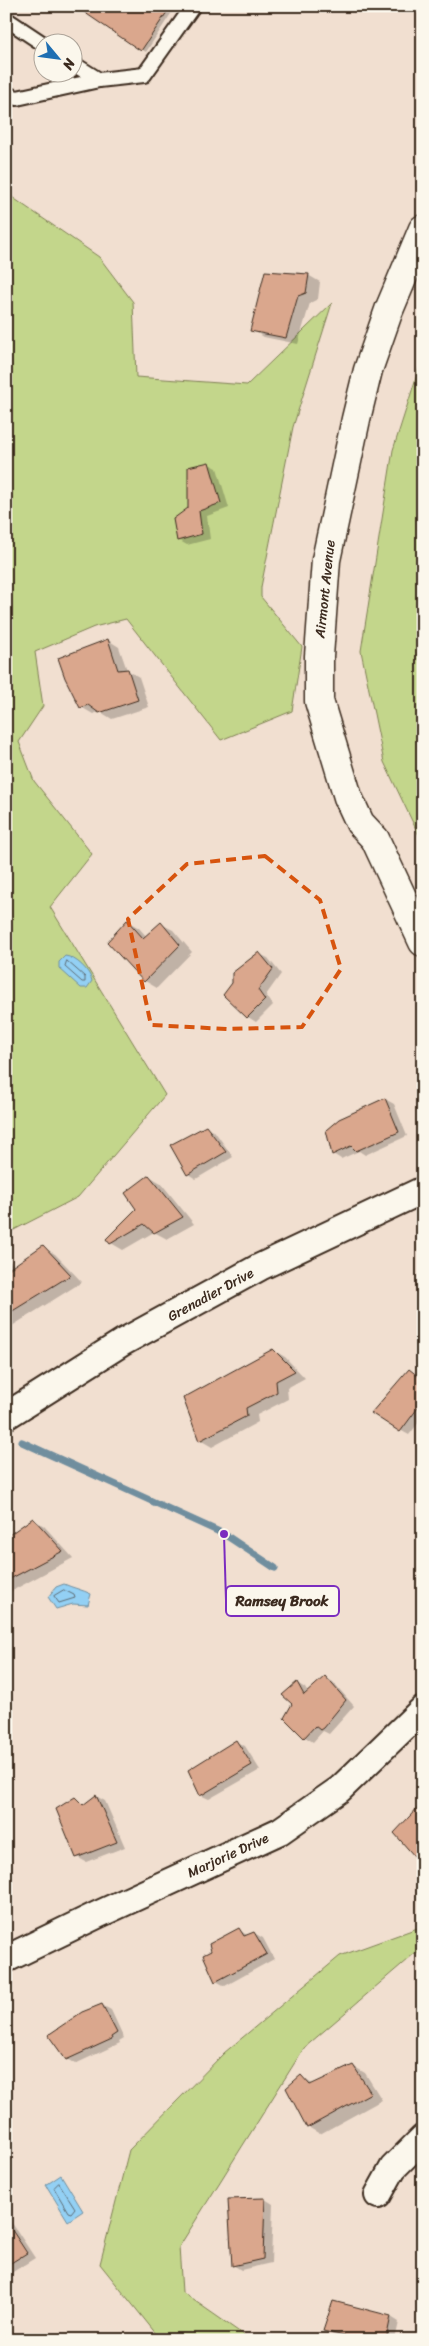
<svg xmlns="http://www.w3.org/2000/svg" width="429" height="2346" font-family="Sriracha,sans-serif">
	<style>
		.green { fill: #c3d68b; stroke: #7f8054 }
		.water { fill: #93d0f4; stroke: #708e9e }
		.shadow { fill: #0003 }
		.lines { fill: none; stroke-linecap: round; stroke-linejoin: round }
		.shore { stroke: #5e6c74; stroke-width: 1 }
		.stream { stroke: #708e9e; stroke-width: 7 }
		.building { fill: #daa78d; stroke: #3b2a1e }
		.service-casing { stroke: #3b2a1e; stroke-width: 18 }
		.minor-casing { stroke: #3b2a1e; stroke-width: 30 }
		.tertiary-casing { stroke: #3b2a1e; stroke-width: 31 }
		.service { stroke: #fbf7ec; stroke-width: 14 }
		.minor { stroke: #fbf7ec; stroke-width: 26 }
		.tertiary { stroke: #fbf7ec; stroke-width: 28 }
		.marked { fill: none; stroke: #d7540e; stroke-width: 4; stroke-dasharray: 10 6; stroke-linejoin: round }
		.labels { text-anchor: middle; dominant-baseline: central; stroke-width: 5; stroke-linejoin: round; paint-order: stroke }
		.street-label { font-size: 14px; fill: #3b2a1e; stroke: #fbf7ec }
		.leader { fill: none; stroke: #7b2cbf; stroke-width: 2 }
		.callout-dot { fill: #7b2cbf; stroke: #fbf7ec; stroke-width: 2 }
		.callout { fill: #fbf7ec; stroke: #7b2cbf; stroke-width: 2 }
		.callout-label { font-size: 15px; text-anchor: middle; font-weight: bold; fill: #3b2a1e }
	</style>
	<rect width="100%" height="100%" fill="#f1dfd0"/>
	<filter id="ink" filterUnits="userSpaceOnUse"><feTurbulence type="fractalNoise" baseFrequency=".02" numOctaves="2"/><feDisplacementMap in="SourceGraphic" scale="10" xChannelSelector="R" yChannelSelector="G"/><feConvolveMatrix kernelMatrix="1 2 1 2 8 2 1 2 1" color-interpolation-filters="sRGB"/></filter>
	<g filter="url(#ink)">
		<g class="green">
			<polygon points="6,193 99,257 133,302 136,377 247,385 332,303 293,427 261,587 261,597 302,647 292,711 221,740 126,619 94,627 35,652 43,706 19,742 34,781 92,854 50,907 165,1095 78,1197 6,1234"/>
			<polygon points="423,356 423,844 384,762 361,651 393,450"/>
			<polygon points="423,1926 423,1953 415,1953 304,2048 179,2247 182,2292 251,2340 161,2340 100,2264 129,2150 224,2053 340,1956"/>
		</g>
		<g class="water">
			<path d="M65,956C76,957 90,971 92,981L87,988H81L59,968V962Z"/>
			<path d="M64,1584C73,1588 83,1590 91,1594L88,1605L73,1604L56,1609L48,1597L56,1587Z"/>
			<polygon points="61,2175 83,2211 68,2221 46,2185"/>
		</g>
		<g class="shadow">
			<polygon points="77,6 176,6 146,52"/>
			<polygon points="308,275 320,282 318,299 310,303 298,344 264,337 252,330"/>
			<polygon points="209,464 217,468 229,508 207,516 210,539 187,545 178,540 189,508"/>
			<polygon points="108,640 119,647 127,670 139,677 149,707 112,719 99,711 93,714 81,707"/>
			<polygon points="127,921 139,928 147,937 161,924 173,930 192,952 157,988 145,981"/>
			<polygon points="259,954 268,958 281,974 266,995 273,1005 256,1022 248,1017"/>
			<polygon points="385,1099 394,1104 407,1136 365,1155 359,1151 341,1159 333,1154"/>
			<polygon points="206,1128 215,1132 233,1157 196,1179 188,1174"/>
			<polygon points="149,1176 161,1183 194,1224 167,1239 154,1232 123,1250 111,1243 138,1210"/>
			<polygon points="43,1247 55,1254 82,1282 12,1326 6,1323 6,1258 15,1266"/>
			<polygon points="273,1350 285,1357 305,1378 287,1388 288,1399 257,1415 258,1422 212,1447 200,1440"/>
			<polygon points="417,1376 423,1380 423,1417 409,1435 400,1430"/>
			<polygon points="33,1519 44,1526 73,1558 6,1594 6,1538"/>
			<polygon points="325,1677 333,1682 354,1706 329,1734 323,1731 313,1742 305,1737 286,1717 293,1704 297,1683 305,1688 308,1693"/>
			<polygon points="236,1742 245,1746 260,1770 209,1799 200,1795"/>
			<polygon points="96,1796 105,1801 125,1847 86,1862 77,1857 75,1799 85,1805"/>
			<polygon points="239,1930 247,1935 254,1933 263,1938 274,1959 225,1986 216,1981"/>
			<polygon points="102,2005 111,2010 124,2038 119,2041 120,2043 75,2064 67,2059"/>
			<polygon points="353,2066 365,2073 382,2100 320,2134 308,2127 301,2077 314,2085"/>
			<polygon points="265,2199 273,2204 271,2263 241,2270 233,2265 229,2200"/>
			<polygon points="6,2214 35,2258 8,2275 6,2274"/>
			<polygon points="334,2302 391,2317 399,2322 395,2340 353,2340 333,2335 325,2330"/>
			<polygon points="13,2334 37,2336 43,2340 12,2340"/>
		</g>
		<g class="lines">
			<g class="shore">
				<polygon points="67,961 85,977 85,982 82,982 65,967"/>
				<polygon points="64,1590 74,1595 75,1598 59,1603 54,1596"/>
				<polygon points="59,2183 75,2208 71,2213 68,2212 54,2188"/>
			</g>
			<polyline class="stream" points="22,1442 224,1534 275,1568"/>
		</g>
		<g class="building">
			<polygon points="75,6 171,6 141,51"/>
			<polygon points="265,271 309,274 306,293 298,296 286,338 250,331"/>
			<polygon points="209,462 221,503 199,511 202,534 177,541 173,519 188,508 188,467"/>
			<polygon points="108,639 118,670 128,669 138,700 99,713 88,705 80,708 65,678 58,658"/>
			<polygon points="127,920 143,938 161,922 180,945 144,982 107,942"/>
			<polygon points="259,952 273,969 258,990 265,1000 247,1018 223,995 232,983 232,973"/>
			<polygon points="385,1098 399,1132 356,1151 351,1146 332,1155 326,1130 339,1119"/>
			<polygon points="206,1126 226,1152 187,1175 170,1145"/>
			<polygon points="149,1175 183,1217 154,1233 144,1224 110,1244 106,1239 136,1209 125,1193"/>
			<polygon points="43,1245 71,1275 6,1315 6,1271"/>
			<polygon points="273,1349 295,1371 276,1381 277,1392 246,1408 247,1416 199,1441 183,1398"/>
			<polygon points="409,1369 423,1380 423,1401 400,1432 371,1413"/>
			<polygon points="33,1518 63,1551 6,1581 6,1537"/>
			<polygon points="325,1676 346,1700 323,1728 320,1730 315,1726 304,1738 284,1718 292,1704 282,1695 297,1682 304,1695"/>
			<polygon points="236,1740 252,1765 200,1796 188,1770"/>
			<polygon points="96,1795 117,1842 76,1858 56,1809 75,1797 83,1805"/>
			<polygon points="423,1802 423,1866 394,1833"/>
			<polygon points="239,1928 244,1936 254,1932 267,1954 215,1982 203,1955 211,1951 209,1944"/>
			<polygon points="102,2004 117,2033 111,2037 112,2039 66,2060 48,2035 82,2012"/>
			<polygon points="353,2065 371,2093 307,2128 286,2088 301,2075 310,2085"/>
			<polygon points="265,2198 263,2259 232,2266 228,2199"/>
			<polygon points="6,2221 27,2253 6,2266"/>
			<polygon points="333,2301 391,2316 386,2340 362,2340 323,2331"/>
		</g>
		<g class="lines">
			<defs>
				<g id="service">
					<polyline points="6,19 42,43"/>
					<polyline points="72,63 99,80 144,75 193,6"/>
					<polyline points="6,94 17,98 99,80"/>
				</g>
				<g id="minor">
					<path id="s1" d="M6,1416L123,1342L260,1267L423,1190"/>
					<path id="s2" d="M6,1959L97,1915L280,1831L340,1789L423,1709"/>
					<polyline points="378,2195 393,2168 423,2138"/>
				</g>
				<polyline id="tertiary" points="423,229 389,310 368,370 356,419 326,560 319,656 319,701 348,797 360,823 375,839 423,942"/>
			</defs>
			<use href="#service" class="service-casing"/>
			<use href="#minor" class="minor-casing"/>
			<use href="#tertiary" class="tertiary-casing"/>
			<use href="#service" class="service"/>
			<use href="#minor" class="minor"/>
			<use href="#tertiary" class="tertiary"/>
		</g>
	</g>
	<path class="marked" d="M265,856L320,900L341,969L302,1027L227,1029L151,1025L128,919L187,864Z"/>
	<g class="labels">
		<g class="street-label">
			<text transform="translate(325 589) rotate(-84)">Airmont Avenue</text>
			<text stroke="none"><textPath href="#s1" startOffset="238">Grenadier Drive</textPath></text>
			<text stroke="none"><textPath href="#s2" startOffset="245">Marjorie Drive</textPath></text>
		</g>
	</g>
	<path class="leader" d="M224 1534L226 1601"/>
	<circle class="callout-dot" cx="224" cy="1534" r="5"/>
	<rect class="callout" x="226" y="1586" width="113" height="30" rx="5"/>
	<g class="callout-label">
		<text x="282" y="1606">Ramsey Brook</text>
	</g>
	<rect width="429" height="2346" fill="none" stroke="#fbf7ec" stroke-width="25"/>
	<rect x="12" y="12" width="404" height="2321" fill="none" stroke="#3b2a1e" stroke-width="2" filter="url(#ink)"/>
	<g transform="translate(58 58) rotate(119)"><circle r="24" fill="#fbf7ec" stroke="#aea59a"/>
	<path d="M0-4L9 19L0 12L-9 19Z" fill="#1f6fb2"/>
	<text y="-8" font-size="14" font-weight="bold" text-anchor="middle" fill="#3b2a1e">N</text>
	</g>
</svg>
